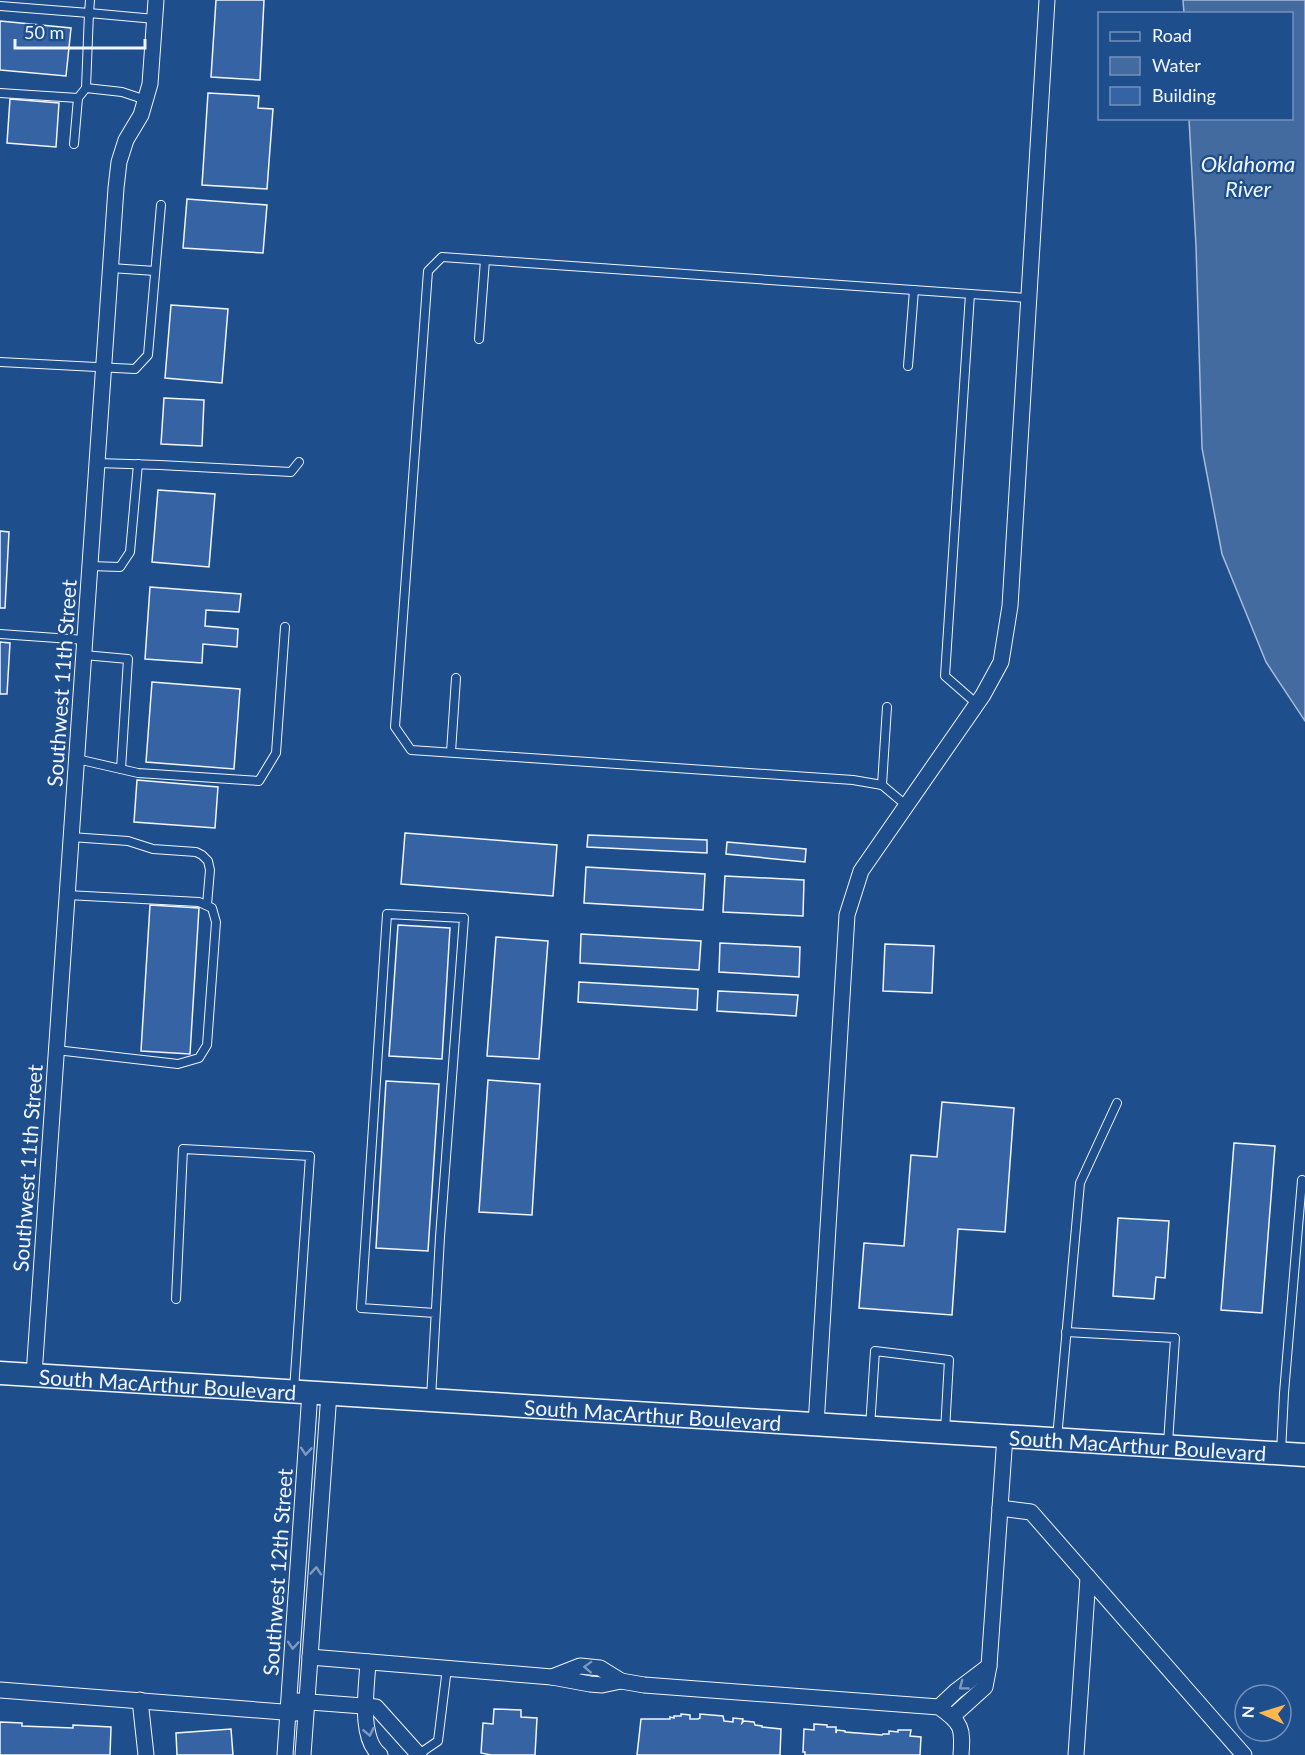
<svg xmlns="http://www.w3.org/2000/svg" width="1305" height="1755" font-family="Lato,sans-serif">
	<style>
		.water { fill: #446ba0; stroke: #a8bbd7; stroke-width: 1.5 }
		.building { fill: #3563a3; stroke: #f2f6ff; stroke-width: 1.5 }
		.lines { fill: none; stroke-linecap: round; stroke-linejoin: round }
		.service-casing { stroke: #f2f6ff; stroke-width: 10 }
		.minor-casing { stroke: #f2f6ff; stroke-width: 17 }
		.secondary-casing { stroke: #f2f6ff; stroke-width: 25 }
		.service { stroke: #1f4e8c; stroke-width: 8 }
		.minor { stroke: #1f4e8c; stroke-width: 15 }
		.secondary { stroke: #1f4e8c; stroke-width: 22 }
		.oneway { stroke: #7e9ac0 }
		.labels { text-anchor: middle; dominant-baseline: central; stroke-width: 4.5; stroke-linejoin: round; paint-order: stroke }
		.street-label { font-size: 21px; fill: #f2f6ff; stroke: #1f4e8c }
		.water-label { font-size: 22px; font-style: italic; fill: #f2f6ff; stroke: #1f4e8c }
	</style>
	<rect width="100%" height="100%" fill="#1f4e8c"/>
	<polygon class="water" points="1183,0 1305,0 1305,721 1266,662 1222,554 1202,448 1196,246 1189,119 1292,118 1292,14 1184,13"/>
	<g class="building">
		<polygon points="216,0 264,0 260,80 211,77"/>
		<polygon points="0,21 71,28 66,76 0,70"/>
		<polygon points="208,93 259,96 258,108 273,109 267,189 202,185"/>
		<polygon points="10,99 59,103 56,147 7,143"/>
		<polygon points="187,199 267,205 263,253 183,248"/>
		<polygon points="171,305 228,309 222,383 165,378"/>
		<polygon points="164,398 204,400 202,446 161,444"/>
		<polygon points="158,490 215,494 209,567 152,562"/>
		<polygon points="0,531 9,532 5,608 0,608"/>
		<polygon points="150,587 241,594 239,612 206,610 205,626 238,629 237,647 203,644 202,663 145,659"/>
		<polygon points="0,642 10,643 7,694 0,694"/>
		<polygon points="152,682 240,689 234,769 146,762"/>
		<polygon points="137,780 218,787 215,828 134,822"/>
		<polygon points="405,833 557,845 553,896 401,884"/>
		<polygon points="588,835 707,840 707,853 587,847"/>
		<polygon points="727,842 806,849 805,862 726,854"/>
		<polygon points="586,867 705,874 703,910 584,903"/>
		<polygon points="725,876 804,880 803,916 723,912"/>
		<polygon points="150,905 199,908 190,1054 141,1051"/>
		<polygon points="398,925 450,928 442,1059 389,1056"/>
		<polygon points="581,934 701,941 699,970 580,963"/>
		<polygon points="496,937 548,941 539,1059 487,1056"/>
		<polygon points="720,943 800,947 799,977 719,972"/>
		<polygon points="885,944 934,946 932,993 883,991"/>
		<polygon points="579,982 698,989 697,1010 578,1002"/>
		<polygon points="718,991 798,995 796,1016 717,1011"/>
		<polygon points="488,1080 540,1084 532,1215 479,1212"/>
		<polygon points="386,1081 439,1084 428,1251 376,1248"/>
		<polygon points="942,1102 1014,1108 1005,1232 958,1229 952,1315 859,1308 864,1243 904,1246 911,1155 937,1157"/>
		<polygon points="1234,1143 1275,1146 1262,1313 1221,1310"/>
		<polygon points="1118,1218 1169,1221 1165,1278 1156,1277 1154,1299 1113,1296"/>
		<polygon points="494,1709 521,1710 521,1717 537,1718 535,1755 491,1755 481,1753 483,1723 493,1724"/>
		<polygon points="681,1714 690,1715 690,1719 698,1719 700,1718 700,1714 723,1716 724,1721 733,1722 733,1718 743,1719 742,1723 744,1721 754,1722 755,1725 762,1726 762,1727 781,1729 780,1755 637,1755 641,1719 670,1719 670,1717 674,1718 674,1716 681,1716"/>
		<polygon points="0,1722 22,1723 22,1726 73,1728 73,1725 111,1727 110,1755 0,1755"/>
		<polygon points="814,1724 827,1725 827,1727 836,1727 836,1733 837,1730 845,1731 845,1732 882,1735 883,1734 889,1734 889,1731 898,1732 898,1730 911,1730 910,1736 921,1737 920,1755 805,1755 805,1752 803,1752 804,1729 814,1730"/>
		<polygon points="231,1729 233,1755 177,1755 176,1733"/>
	</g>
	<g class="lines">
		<defs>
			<g id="service">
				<polyline points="0,6 89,13 90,0"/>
				<polyline points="86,88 89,13 155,19"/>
				<polyline points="0,93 78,98"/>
				<polyline points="74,144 78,98 86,88 122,92 146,100"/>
				<polyline points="111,268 155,271"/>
				<polyline points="970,294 945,676 977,704"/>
				<polyline points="479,339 485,260"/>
				<polyline points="0,362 135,369 148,355 161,205"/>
				<polyline points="908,366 914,290"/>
				<polyline points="97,463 160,465 291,472 299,462"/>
				<polyline points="90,566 120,567 130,552 138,464"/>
				<polyline points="0,634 85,640"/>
				<polyline points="84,655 128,659 121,769"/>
				<polyline points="451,752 456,678"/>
				<polyline points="77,759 138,773 259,781 276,753 285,627"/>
				<polyline points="882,785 887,707"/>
				<polyline points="907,806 882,785 853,780 411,750 395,727 428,271 442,257 1028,298"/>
				<polyline points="71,837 128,841 153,849 196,852 202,855 208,861 210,870 207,905"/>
				<polyline points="56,1050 178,1064 199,1058 207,1045 216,922 212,908 199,902 67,895"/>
				<polyline points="176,1299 183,1149 310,1156 294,1390"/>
				<polyline points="1066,1332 1175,1338 1168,1443"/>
				<polyline points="431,1398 440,1237 464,918 387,914 361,1308 435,1313"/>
				<polyline points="870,1427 875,1351 949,1360 945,1431"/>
				<polyline points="1057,1438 1080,1183 1117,1103"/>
				<polyline points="1281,1452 1284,1393 1302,1180"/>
				<polyline points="419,1754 438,1741 447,1668"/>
			</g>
			<g id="minor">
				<polyline points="34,1375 116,188 119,162 126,140 141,115 150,84 156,0"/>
				<polyline points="816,1425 847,915 861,871 983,695 1001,662 1010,606 1047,0"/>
				<polyline points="1000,1508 1031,1512 1244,1755"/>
				<path d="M310,1657L552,1677L590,1684L602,1685L621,1681L644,1685L939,1707C962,1723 963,1728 961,1755"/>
				<path d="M368,1662C367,1686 358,1738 380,1755"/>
				<polyline points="552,1677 580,1666 600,1668 621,1681"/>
				<polyline points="0,1690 296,1713"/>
				<polyline points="140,1700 146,1755"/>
				<polyline points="297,1701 376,1707 419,1755"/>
				<polyline points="939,1707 956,1691 989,1666"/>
				<polyline points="953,1716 985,1687 989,1666 1005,1436"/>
				<polyline points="285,1755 310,1392"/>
				<polyline points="303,1755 329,1393"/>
				<polyline points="1076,1755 1088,1577"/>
			</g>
			<g id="secondary">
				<path id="s1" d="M0,1373L1305,1455"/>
			</g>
		</defs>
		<use href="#service" class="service-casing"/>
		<use href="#minor" class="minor-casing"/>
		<use href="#secondary" class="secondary-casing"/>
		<use href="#service" class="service"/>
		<use href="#minor" class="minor"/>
		<use href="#secondary" class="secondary"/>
	</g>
	<defs><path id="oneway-chevron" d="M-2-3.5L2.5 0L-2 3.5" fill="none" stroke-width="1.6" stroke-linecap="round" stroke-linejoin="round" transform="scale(1.5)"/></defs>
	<g class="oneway">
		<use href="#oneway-chevron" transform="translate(306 1451) rotate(94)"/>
		<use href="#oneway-chevron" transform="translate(316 1571) rotate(-86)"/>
		<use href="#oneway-chevron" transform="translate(293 1645) rotate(94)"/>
		<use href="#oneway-chevron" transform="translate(588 1667) rotate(-178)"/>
		<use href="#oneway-chevron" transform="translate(963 1686) rotate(143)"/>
		<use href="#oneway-chevron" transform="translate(369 1732) rotate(78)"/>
	</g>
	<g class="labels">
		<g class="street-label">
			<text transform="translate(61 683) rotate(-86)">Southwest 11th Street</text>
			<text transform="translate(27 1168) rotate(-86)">Southwest 11th Street</text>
			<text stroke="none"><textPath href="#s1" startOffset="168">South MacArthur Boulevard</textPath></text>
			<text stroke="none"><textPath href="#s1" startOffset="654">South MacArthur Boulevard</textPath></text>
			<text stroke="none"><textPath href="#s1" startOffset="1140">South MacArthur Boulevard</textPath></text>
			<text transform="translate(277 1572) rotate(-86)">Southwest 12th Street</text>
		</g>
		<g class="water-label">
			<text x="1248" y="163">Oklahoma<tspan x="1248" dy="25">River</tspan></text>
		</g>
	</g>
	<rect x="1098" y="12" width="195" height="108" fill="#1f4e8c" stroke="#7391ba" stroke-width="1.5"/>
	<rect x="1110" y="32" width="30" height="9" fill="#1f4e8c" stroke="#7391ba" stroke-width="1.5"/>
	<text x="1152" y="42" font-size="18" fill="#f2f6ff">Road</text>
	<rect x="1110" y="57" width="30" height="18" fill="#446ba0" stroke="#7391ba" stroke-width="1.5"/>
	<text x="1152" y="72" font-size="18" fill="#f2f6ff">Water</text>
	<rect x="1110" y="87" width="30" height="18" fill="#3563a3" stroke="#7391ba" stroke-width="1.5"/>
	<text x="1152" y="102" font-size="18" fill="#f2f6ff">Building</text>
	<g transform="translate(1263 1713) rotate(274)"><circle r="28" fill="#1f4e8c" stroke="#7391ba" stroke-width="1.5"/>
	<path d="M0-4.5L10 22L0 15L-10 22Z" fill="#ffb74d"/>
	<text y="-9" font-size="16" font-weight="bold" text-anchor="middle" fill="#f2f6ff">N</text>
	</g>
	<path d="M15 39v9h130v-9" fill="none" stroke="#f2f6ff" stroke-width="3"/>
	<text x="24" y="39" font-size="18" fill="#f2f6ff" stroke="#1f4e8c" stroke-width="4.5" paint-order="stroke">50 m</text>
</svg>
